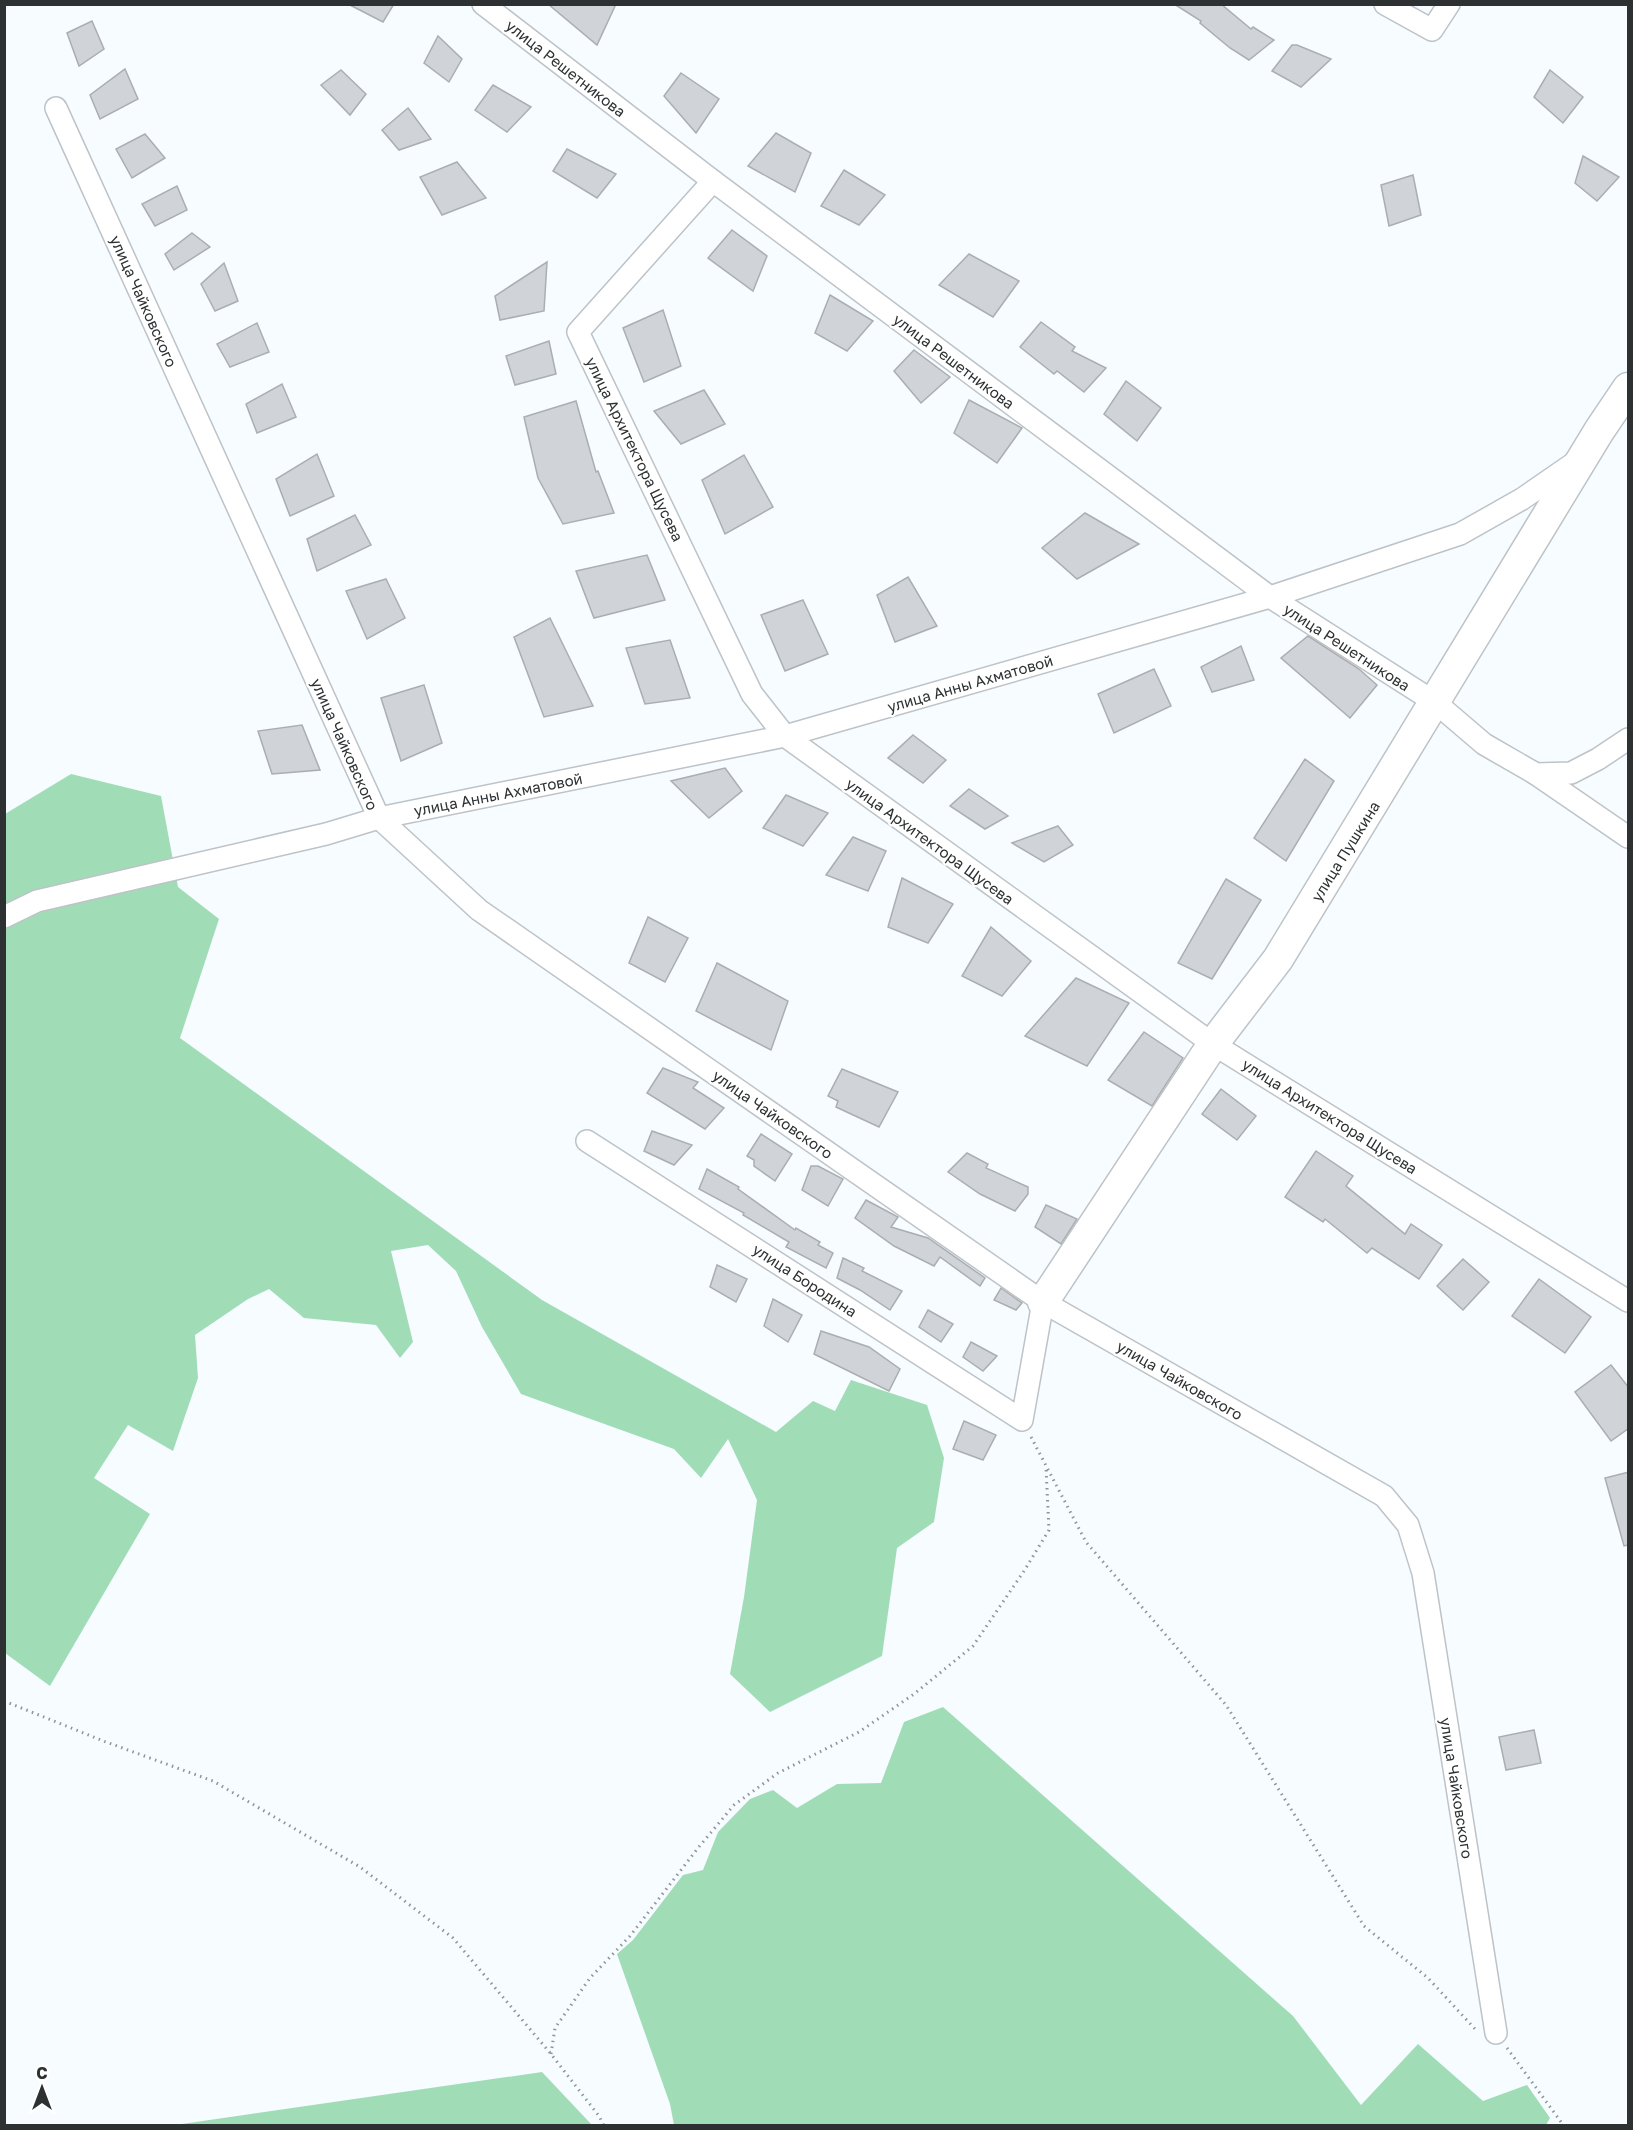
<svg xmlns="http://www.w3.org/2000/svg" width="1633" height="2130" font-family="'Golos Text',sans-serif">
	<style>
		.green { fill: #a0ddb7 }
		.building { fill: #d0d4d8; stroke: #aaaeb2; stroke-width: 1.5 }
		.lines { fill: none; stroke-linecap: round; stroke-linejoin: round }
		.street-casing { stroke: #bdc3c6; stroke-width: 24 }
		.secondary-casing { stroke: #bdc3c6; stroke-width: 33 }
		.path { stroke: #8f9496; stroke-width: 3; stroke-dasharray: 1.5 4.5; stroke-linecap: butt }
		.street { stroke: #fff; stroke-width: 21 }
		.secondary { stroke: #fff; stroke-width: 30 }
		.labels { text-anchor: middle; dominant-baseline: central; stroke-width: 4.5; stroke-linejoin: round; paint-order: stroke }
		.street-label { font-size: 15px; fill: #2e3132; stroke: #fff }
	</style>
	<rect width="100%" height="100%" fill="#f6fcff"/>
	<g class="green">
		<polygon points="71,774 161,796 178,887 219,919 180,1038 542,1300 776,1432 813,1401 835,1411 851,1380 927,1405 944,1458 934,1522 897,1548 882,1656 770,1712 730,1674 744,1597 757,1500 728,1439 701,1478 674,1449 521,1394 482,1327 456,1271 428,1245 391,1251 413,1342 400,1358 376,1325 304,1318 269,1289 248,1299 195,1335 198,1378 173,1451 128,1425 94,1478 150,1514 50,1686 5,1653 5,814"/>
		<polygon points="943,1707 1293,2016 1361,2105 1418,2044 1483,2101 1527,2085 1550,2118 1546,2125 674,2125 670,2104 617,1954 633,1940 683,1875 703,1870 718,1832 750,1799 773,1790 797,1808 837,1784 881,1783 904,1722"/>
		<polygon points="542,2072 592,2125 175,2125"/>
	</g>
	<g class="building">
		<polygon points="348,4 394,4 383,22"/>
		<polygon points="548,4 616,4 597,45"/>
		<polygon points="1174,4 1221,4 1251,29 1253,27 1274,40 1249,60 1230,48 1200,23 1201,21"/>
		<polygon points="92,21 104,49 79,66 67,33"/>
		<polygon points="438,36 462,59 449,82 424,63"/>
		<polygon points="1292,45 1297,45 1331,59 1301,87 1272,71"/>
		<polygon points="125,69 138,99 100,119 90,95"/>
		<polygon points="341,70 366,94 350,115 321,85"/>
		<polygon points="1550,70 1583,97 1563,123 1534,97"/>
		<polygon points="681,73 719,99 696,133 664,96"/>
		<polygon points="493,85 531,107 507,132 475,110"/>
		<polygon points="408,108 431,139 399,150 382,130"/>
		<polygon points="776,133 811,153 795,192 748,166"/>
		<polygon points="145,134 165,158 132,178 116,149"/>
		<polygon points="567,149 616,174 597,198 553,171"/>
		<polygon points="1583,156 1619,177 1597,201 1575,183"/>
		<polygon points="457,162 486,198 442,215 420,177"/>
		<polygon points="844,170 885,195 859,225 821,206"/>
		<polygon points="1413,175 1421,215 1389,226 1381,185"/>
		<polygon points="177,186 187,210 155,226 142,204"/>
		<polygon points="732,230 767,256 753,291 708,258"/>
		<polygon points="192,233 210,247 174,270 165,254"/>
		<polygon points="969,254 1019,281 993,317 939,285"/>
		<polygon points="547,262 544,311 500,320 495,296"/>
		<polygon points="224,263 238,301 215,311 201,284"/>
		<polygon points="830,295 873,321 847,351 815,333"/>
		<polygon points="663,310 681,366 644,382 623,328"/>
		<polygon points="1041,322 1075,347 1072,351 1106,368 1084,392 1057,371 1054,374 1020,347"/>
		<polygon points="257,323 269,352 230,367 217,344"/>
		<polygon points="549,341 556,374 515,385 506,356"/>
		<polygon points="914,350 950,377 921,403 894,371"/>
		<polygon points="1126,381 1161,408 1137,441 1104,414"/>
		<polygon points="282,384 296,417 257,433 246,404"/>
		<polygon points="704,390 725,424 681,444 654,411"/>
		<polygon points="969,400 1022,428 997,463 954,433"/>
		<polygon points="576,401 596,472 598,471 614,513 563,524 538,478 524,417"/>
		<polygon points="317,454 334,496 290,516 276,479"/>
		<polygon points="744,455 773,507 725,534 702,480"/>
		<polygon points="1085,513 1139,544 1077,579 1042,548"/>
		<polygon points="355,515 371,545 317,571 307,539"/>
		<polygon points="647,555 665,600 594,618 576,571"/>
		<polygon points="908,577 937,626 895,642 877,595"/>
		<polygon points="386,579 405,618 367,639 346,591"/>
		<polygon points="803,600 828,654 785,671 761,615"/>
		<polygon points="550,618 593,706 544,717 514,637"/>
		<polygon points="1308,636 1359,669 1377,685 1350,718 1281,658"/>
		<polygon points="670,640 690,698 645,704 626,648"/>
		<polygon points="1241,646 1254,680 1212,692 1201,667"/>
		<polygon points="1154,669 1171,706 1114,733 1098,694"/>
		<polygon points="424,685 442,743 401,761 381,698"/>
		<polygon points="302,725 320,770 272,774 258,731"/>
		<polygon points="913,735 946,760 923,783 888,758"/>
		<polygon points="1305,759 1334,781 1286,861 1254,838"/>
		<polygon points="725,768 742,791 709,818 671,781"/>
		<polygon points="969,789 1008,816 985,829 950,806"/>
		<polygon points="786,795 828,813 803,846 763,828"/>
		<polygon points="1058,826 1073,845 1044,862 1012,843"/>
		<polygon points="853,837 886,851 868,891 826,875"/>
		<polygon points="902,878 953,904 928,943 888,927"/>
		<polygon points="1226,879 1261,900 1212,979 1178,963"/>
		<polygon points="648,917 688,938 665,982 629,963"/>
		<polygon points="991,927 1031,961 1002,996 962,976"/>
		<polygon points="717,963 788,1001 771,1050 696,1011"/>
		<polygon points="1076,978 1129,1003 1087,1066 1025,1036"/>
		<polygon points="1144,1032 1183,1058 1152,1106 1108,1080"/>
		<polygon points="663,1068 698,1082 693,1088 724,1108 705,1129 647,1093"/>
		<polygon points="842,1069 898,1092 879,1127 836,1107 838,1101 828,1096"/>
		<polygon points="1221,1089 1256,1116 1237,1140 1202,1114"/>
		<polygon points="652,1131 692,1145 674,1165 644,1151"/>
		<polygon points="761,1134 792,1154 775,1181 754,1166 754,1160 747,1156"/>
		<polygon points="1316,1151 1353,1176 1346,1186 1405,1234 1411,1224 1442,1245 1419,1279 1372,1248 1367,1253 1325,1219 1323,1222 1285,1197"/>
		<polygon points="967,1153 988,1164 986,1168 1028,1187 1028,1194 1015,1211 980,1194 948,1172"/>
		<polygon points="811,1166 818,1166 843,1179 828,1206 802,1190"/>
		<polygon points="707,1169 739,1187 738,1189 795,1230 796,1228 820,1242 818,1245 833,1253 826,1268 786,1247 789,1242 743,1215 744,1213 699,1189"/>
		<polygon points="866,1200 898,1217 891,1227 928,1238 985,1278 980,1286 940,1257 934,1266 894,1246 855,1218"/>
		<polygon points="1046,1205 1077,1219 1061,1244 1035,1227"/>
		<polygon points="843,1258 864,1268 862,1271 902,1291 890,1310 860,1290 837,1278"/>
		<polygon points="1463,1259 1489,1282 1463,1310 1437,1286"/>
		<polygon points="717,1265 747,1279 736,1302 710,1287"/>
		<polygon points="1539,1279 1591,1317 1565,1353 1512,1316"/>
		<polygon points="1001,1288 1022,1303 1016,1310 994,1300"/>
		<polygon points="773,1299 802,1315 788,1342 764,1326"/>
		<polygon points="928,1310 953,1324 941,1342 919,1327"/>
		<polygon points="821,1331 869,1347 900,1369 889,1391 814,1354"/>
		<polygon points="971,1342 997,1356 983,1371 963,1357"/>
		<polygon points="1611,1365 1629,1388 1629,1428 1611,1441 1575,1392"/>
		<polygon points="964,1421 996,1435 983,1460 953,1449"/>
		<polygon points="1629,1472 1629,1545 1624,1546 1605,1478"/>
		<polygon points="1534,1730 1541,1763 1506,1770 1499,1737"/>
	</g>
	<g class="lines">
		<defs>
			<g id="street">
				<polyline points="483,4 713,181 1270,597 1436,703 1484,744 1536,774 1571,773 1598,759 1628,739"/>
				<polyline points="1385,4 1432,30 1449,4"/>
				<polyline points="56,108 379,818 479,910 1043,1302 1384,1496 1408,1525 1423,1573 1496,2033"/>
				<polyline points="713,181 578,332 752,694 785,736 1213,1044 1628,1301"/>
				<polyline points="1536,774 1628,837"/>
				<polyline points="4,917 37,901 326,834 379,818 785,736 1270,597 1460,534 1522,499 1577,461"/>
				<polyline points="587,1141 1022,1420 1043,1302"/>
			</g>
			<polyline id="secondary" points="1043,1302 1213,1044 1278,959 1599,431 1628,388"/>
		</defs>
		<use href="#street" class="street-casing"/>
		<use href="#secondary" class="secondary-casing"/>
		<g class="path">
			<polyline points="1031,1437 1086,1542 1226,1705 1364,1926 1428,1978 1476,2030"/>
			<polyline points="4,1701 106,1742 213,1781 360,1867 453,1938 551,2054 599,2116 604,2126"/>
			<polyline points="1507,2048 1564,2126"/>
			<polyline points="551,2054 555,2028 590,1978 630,1936 698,1848 734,1805 778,1773 859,1732 914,1694 973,1646 1024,1571 1049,1530 1046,1468"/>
		</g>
		<use href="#street" class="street"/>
		<use href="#secondary" class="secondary"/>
	</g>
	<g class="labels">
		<g class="street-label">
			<text transform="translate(566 68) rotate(38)">улица Решетникова</text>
			<text transform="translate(144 301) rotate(66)">улица Чайковского</text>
			<text transform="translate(954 361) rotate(37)">улица Решетникова</text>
			<text transform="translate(635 449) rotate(64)">улица Архитектора Щусева</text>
			<text transform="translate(1347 647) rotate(33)">улица Решетникова</text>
			<text transform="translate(970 683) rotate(-16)">улица Анны Ахматовой</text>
			<text transform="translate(345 744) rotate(66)">улица Чайковского</text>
			<text transform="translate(498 794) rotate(-11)">улица Анны Ахматовой</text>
			<text transform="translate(930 841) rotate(36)">улица Архитектора Щусева</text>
			<text transform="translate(1345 851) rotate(-58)">улица Пушкина</text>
			<text transform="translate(773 1114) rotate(35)">улица Чайковского</text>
			<text transform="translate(1330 1116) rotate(32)">улица Архитектора Щусева</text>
			<text transform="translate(805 1280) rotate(33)">улица Бородина</text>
			<text transform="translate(1180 1380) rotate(30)">улица Чайковского</text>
			<text transform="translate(1457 1788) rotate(81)">улица Чайковского</text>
		</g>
	</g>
	<rect width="1633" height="2130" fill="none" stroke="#2e3132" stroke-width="12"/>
	<g transform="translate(42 2088)" stroke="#ffffff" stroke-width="4.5" paint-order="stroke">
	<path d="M0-4.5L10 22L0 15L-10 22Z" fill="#2e3132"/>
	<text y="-9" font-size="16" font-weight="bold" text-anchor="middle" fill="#2e3132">С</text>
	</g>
</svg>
